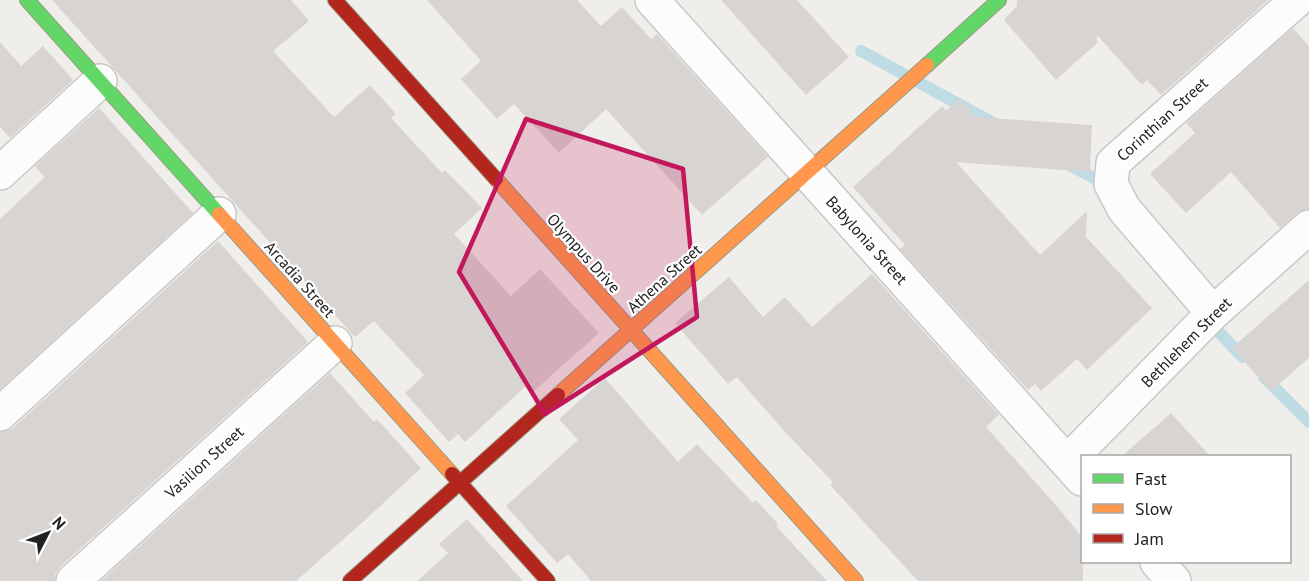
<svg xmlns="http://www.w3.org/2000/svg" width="1309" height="581" font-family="'PT Sans',sans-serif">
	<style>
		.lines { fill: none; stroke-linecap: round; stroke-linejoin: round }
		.stream { stroke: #bfdbe3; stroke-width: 12 }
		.building { fill: #d7d4d2 }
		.street-casing { stroke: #c9c8c7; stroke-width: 36 }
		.fast-casing { stroke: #999a82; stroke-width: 16 }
		.slow-casing { stroke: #999a82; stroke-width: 16 }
		.jam-casing { stroke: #999a82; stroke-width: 16 }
		.street { stroke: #fdfcfc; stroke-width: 33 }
		.fast { stroke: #63d668; stroke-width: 14 }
		.slow { stroke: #ff974d; stroke-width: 14 }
		.jam { stroke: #b3261e; stroke-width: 14 }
		.marked { fill: #c2185b; fill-opacity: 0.2; stroke: #c2185b; stroke-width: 4.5; stroke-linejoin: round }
		.labels { text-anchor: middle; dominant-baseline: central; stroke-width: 4.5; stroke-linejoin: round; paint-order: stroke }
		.street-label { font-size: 16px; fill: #222; stroke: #fff }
	</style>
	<rect width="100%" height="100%" fill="#f0eeeb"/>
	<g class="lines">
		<g class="stream">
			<polyline points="861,51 997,125"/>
			<polyline points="1067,164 1096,179 1103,190"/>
			<polyline points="1207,320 1243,357"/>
			<polyline points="1264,377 1309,422"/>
		</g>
	</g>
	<g class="building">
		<polygon points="52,0 291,0 309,21 273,51 334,117 370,85 396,114 391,118 442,173 445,170 482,208 454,234 511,296 540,269 599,333 533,392 527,385 465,442 458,434 449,442 405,393 424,375 374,321 355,337"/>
		<polygon points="427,0 577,0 601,26 622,7 651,39 657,34 768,157 702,215 606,109 559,153 514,104 497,119 461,79 481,61"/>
		<polygon points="721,0 797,0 849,57 806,95"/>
		<polygon points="1017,0 1268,0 1161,95 1147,80 1142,85 1097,35 1097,43 1056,80 1004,20 1017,6"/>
		<polygon points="1293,28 1309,46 1309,209 1297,213 1280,228 1231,172 1186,213 1150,174 1195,133 1186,123"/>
		<polygon points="0,42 21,66 43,46 73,80 10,138 0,127"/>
		<polygon points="959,99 976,117 1092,125 1090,172 956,162 1040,255 1087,211 1086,237 1152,308 1087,370 1077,359 1041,391 1035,384 1028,390 900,249 905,245 853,187 942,106 946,111"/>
		<polygon points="99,108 193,213 0,389 0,219 45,177 35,166"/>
		<polygon points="218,241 308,342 60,567 55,575 55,581 0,581 0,432 13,428"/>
		<polygon points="872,274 999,415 986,427 1054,503 1083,538 1083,581 918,581 830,485 833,482 785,432 737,377 728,384 675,323 729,277 763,317 785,297 812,327"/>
		<polygon points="1309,280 1309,358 1271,391 1232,348"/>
		<polygon points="330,373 374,422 377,419 421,468 364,521 296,581 101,581"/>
		<polygon points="605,378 678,462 697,444 753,503 756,500 778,524 776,526 827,581 591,581 568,554 557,563 506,506 578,440 559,419"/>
		<polygon points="1171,413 1210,456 1122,456"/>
		<polygon points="467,519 523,581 417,581 448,553 439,544"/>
	</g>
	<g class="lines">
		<defs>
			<g id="street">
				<polyline points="652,0 1082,479"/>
				<polyline points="0,173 100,81"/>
				<polyline points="1213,313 1124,209 1111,184 1113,163 1297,0"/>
				<polyline points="0,414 219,214"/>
				<polyline points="1067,462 1213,313 1309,227"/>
				<polyline points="1157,562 1174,581"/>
				<polyline points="73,581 335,343"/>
			</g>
			<g id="fast">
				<polyline points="27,0 219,214"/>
				<polyline points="927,65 999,0"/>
			</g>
			<g id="slow">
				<polyline points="496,179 856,581"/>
				<polyline points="219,214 452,474"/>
				<polyline points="558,395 927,65"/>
			</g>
			<g id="jam">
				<polyline points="335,0 496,179"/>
				<polyline points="452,474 548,581"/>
				<polyline points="350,581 558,395"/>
			</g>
		</defs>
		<use href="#street" class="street-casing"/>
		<use href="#fast" class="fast-casing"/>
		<use href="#slow" class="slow-casing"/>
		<use href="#jam" class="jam-casing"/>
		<use href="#street" class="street"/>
		<use href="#fast" class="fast"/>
		<use href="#slow" class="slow"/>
		<use href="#jam" class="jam"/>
	</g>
	<path class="marked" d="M526,119L683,169L697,317L545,414L459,272Z"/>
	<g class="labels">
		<g class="street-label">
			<text transform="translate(1162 119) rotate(-42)">Corinthian Street</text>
			<text transform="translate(867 240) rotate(48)">Babylonia Street</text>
			<text transform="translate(584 253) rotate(48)">Olympus Drive</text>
			<text transform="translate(664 278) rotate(-42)">Athena Street</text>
			<text transform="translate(300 279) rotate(48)">Arcadia Street</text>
			<text transform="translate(1186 342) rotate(-45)">Bethlehem Street</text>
			<text transform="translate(204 462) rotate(-42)">Vasilion Street</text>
		</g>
	</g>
	<rect x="1081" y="455" width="210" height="108" fill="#ffffff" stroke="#a7a7a7" stroke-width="1.5"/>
	<rect x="1093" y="474" width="30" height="9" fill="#63d668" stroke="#a7a7a7" stroke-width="1.5"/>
	<text x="1135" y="485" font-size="18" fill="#222222">Fast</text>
	<rect x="1093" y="504" width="30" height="9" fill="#ff974d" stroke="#a7a7a7" stroke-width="1.5"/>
	<text x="1135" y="515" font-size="18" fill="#222222">Slow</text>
	<rect x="1093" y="534" width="30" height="9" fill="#b3261e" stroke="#a7a7a7" stroke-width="1.5"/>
	<text x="1135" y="545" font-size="18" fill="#222222">Jam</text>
	<g transform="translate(48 533) rotate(48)" stroke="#ffffff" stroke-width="4.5" paint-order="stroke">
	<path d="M0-4.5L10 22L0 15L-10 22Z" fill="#222222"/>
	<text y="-9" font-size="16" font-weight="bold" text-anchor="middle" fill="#222222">N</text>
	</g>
</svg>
